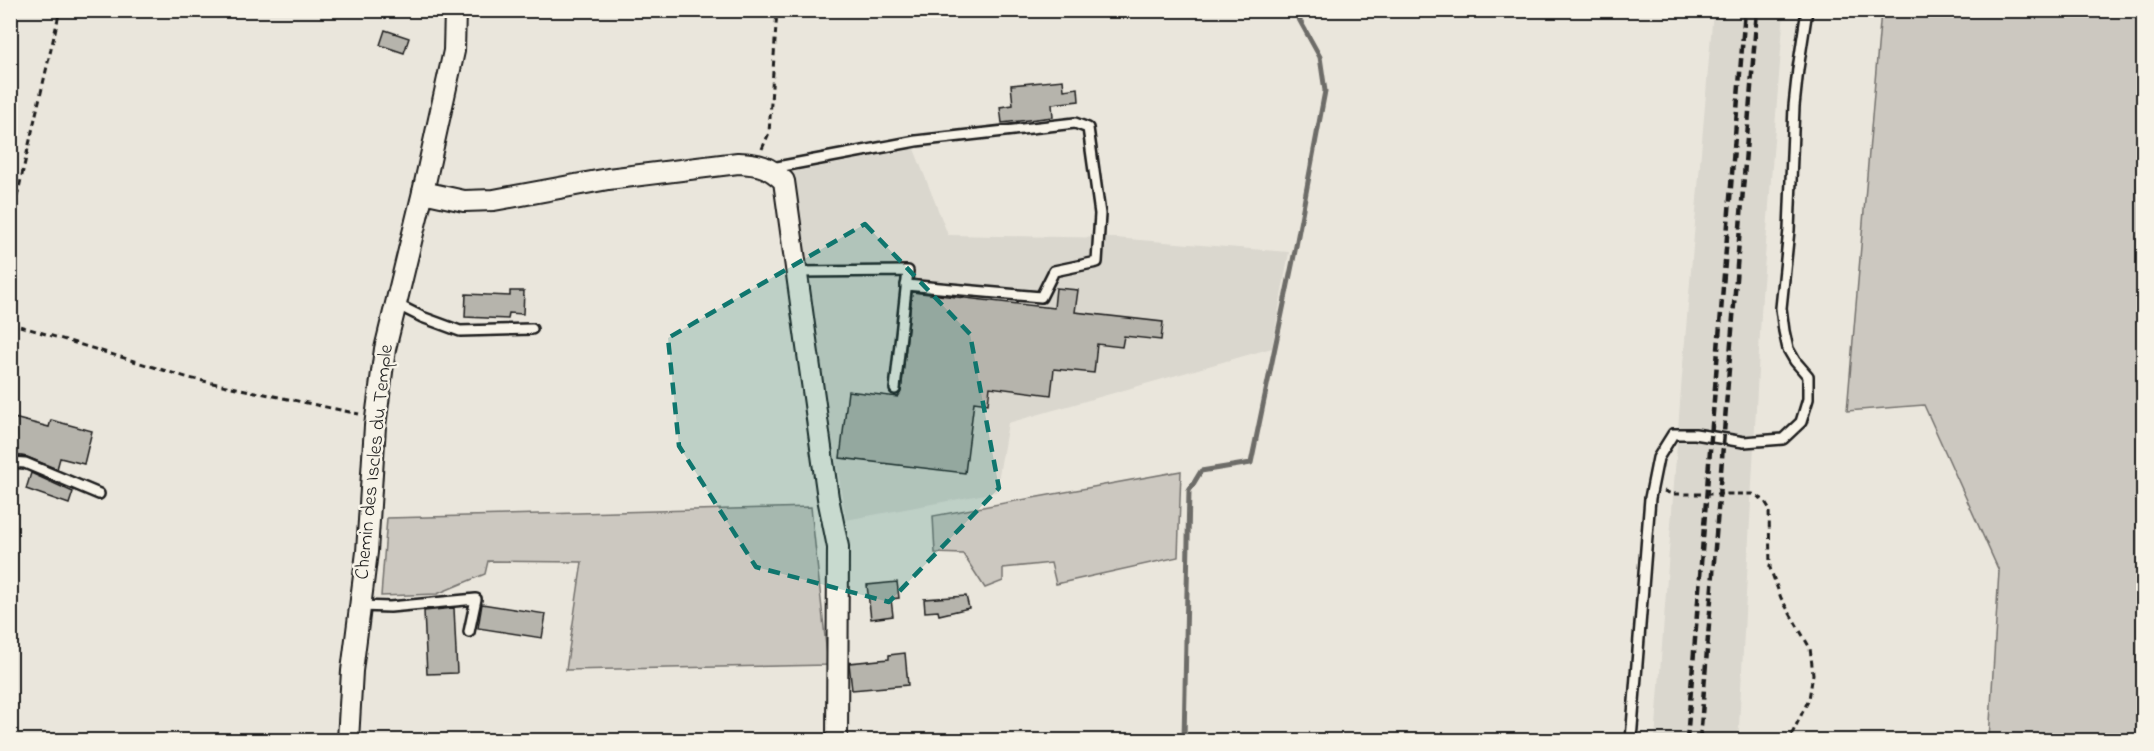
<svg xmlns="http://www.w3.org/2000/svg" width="2154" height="751" font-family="'Indie Flower',sans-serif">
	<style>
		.built { fill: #dad7ce }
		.green { fill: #ccc8c0; stroke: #74726e; stroke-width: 1.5 }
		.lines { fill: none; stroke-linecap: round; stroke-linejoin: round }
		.stream { stroke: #6d6c68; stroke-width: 5 }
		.building { fill: #b6b4ac; stroke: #1c1c1c; stroke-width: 1.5 }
		.lane-casing { stroke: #1c1c1c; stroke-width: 14 }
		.street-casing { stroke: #1c1c1c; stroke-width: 24 }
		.path { stroke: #1c1c1c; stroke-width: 3; stroke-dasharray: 6 4.5; stroke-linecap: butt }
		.lane { stroke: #f7f3e8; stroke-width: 9 }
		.street { stroke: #f7f3e8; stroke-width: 20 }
		.rail { stroke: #1c1c1c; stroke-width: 4.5; stroke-dasharray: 9 4.5; stroke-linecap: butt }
		.marked { fill: #0f766e; fill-opacity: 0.2; stroke: #0f766e; stroke-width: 4.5; stroke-dasharray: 12 8; stroke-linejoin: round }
		.labels { text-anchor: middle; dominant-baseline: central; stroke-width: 5; stroke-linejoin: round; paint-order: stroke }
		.street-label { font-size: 20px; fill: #1c1c1c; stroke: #f7f3e8 }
	</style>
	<rect width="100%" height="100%" fill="#eae6dc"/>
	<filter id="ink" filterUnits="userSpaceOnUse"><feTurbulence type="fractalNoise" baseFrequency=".0167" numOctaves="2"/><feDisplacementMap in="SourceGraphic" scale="12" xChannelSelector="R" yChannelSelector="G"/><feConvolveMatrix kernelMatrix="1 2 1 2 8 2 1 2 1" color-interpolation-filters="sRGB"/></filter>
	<g filter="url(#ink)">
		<g class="built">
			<polygon points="1713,11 1784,11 1762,296 1739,726 1738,740 1655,740 1682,376"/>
			<polygon points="914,149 948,235 1115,238 1289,252 1272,348 1008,423 996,492 846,520 788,173"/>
		</g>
		<g class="green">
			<polygon points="1881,11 2143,11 2143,740 1989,740 1999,571 1924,405 1847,411"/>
			<polygon points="1181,471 1178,557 1056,584 1051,563 1003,568 1003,581 985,588 963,554 935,553 933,516"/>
			<polygon points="811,507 828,665 566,670 582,562 488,561 485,574 437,594 381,596 387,518"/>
		</g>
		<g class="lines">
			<polyline class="stream" points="1184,740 1189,491 1201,471 1251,463 1296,246 1325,91 1320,57 1294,10"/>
		</g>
		<g class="building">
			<polygon points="385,30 409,38 404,53 380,45"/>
			<polygon points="1063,80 1064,90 1078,88 1079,101 1052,104 1053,117 1002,123 1000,107 1013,105 1011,85"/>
			<polygon points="1056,288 1078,290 1075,312 1163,322 1161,340 1124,336 1122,347 1097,344 1094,373 1054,369 1051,395 990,387 988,404 974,402 965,473 840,458 848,391 898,397 901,392 912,292 1054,308"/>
			<polygon points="510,291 524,291 523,314 509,313 508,319 465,317 466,294 510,296"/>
			<polygon points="10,417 49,427 51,420 92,431 84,464 60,458 57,469 27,457 10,454"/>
			<polygon points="31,473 73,492 69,504 26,489"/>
			<polygon points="897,582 899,598 891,599 893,616 871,619 867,585"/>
			<polygon points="966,596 969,608 939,615 938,611 925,612 924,599"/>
			<polygon points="482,604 546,614 542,638 478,628"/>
			<polygon points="454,608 457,673 427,674 424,611"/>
			<polygon points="905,653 908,685 852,690 849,663 889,659 889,655"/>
		</g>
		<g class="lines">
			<defs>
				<g id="lane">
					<polyline points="772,168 916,141 1075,123 1088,128 1100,214 1097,262 1054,271 1041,297 906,285"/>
					<polyline points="797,272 908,271 895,389"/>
					<polyline points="396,304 422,317 460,331 532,329"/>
					<polyline points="10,462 25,463 99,494"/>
					<polyline points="360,606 390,607 476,599 469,632"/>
					<polyline points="1631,740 1650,498 1658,458 1673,434 1695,434 1744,442 1783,439 1801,422 1808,399 1808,376 1795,361 1788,349 1784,331 1781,308 1789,230 1794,106 1798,69 1807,10"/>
				</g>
				<g id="street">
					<path d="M423,192L464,201L494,200L608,179L738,163C760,164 768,166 784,181L828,498L838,547L837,740"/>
					<polyline points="348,740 352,671 367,552 375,426 385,349 423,192 454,51 455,10"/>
				</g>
			</defs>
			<use href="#lane" class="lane-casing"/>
			<use href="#street" class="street-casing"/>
			<g class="path">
				<polyline points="762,149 769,133 777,10"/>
				<polyline points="10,227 60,10"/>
				<polyline points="10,323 189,378 359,414"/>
				<polyline points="1664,491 1672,494 1753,494 1764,500 1769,508 1770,568 1781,598 1810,648 1813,674 1809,699 1789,740"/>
			</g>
			<use href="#lane" class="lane"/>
			<use href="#street" class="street"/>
			<g class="rail">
				<polyline points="1687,740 1745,10"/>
				<polyline points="1700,740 1757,10"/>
			</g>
		</g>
	</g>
	<path class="marked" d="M865,224L970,334L999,488L889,602L756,567L679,446L668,338Z"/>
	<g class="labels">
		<g class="street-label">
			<text transform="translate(375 462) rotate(-84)">Chemin des Iscles du Temple</text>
		</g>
	</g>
	<rect width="2154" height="751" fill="none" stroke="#f7f3e8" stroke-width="36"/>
	<rect x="18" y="18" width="2118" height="715" fill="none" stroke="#1c1c1c" stroke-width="2" filter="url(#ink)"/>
</svg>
